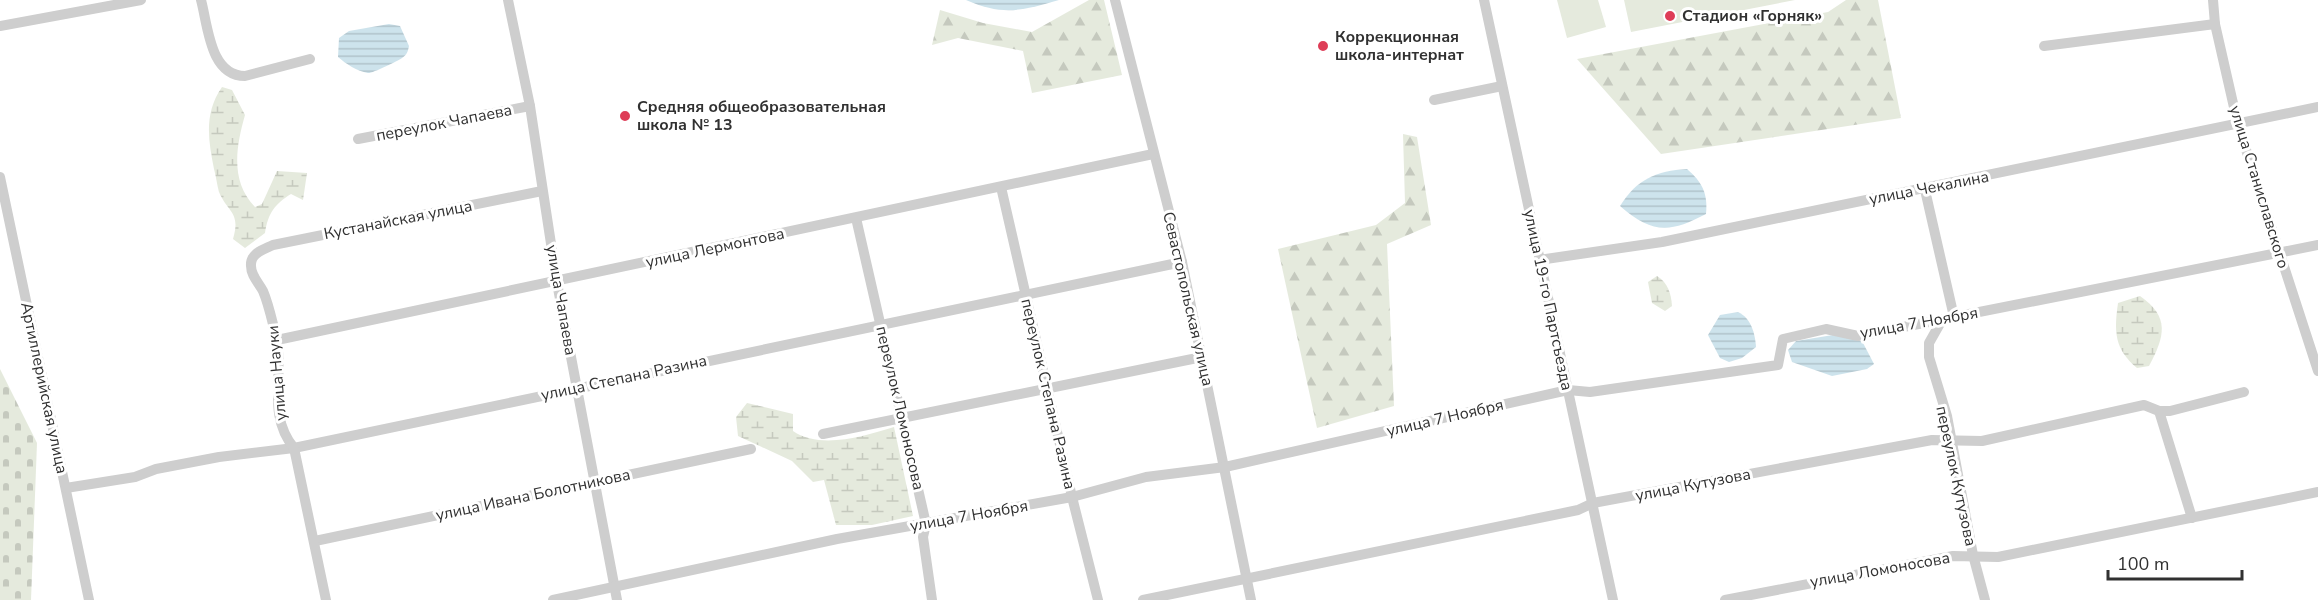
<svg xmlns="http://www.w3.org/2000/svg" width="2318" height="600" font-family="'Nunito Sans',sans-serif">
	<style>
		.green { fill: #e5eadd }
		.forest { fill: url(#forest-firs) }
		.wetland { fill: url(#wetland-marsh) }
		.cemetery { fill: url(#cemetery-stones) }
		.water { fill: url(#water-rules) }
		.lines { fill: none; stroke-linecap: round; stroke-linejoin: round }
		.minor { stroke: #cecece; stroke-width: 10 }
		.poi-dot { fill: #de3d57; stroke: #fff; stroke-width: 2 }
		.labels { text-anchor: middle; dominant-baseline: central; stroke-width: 6; stroke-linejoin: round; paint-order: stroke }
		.poi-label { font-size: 16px; font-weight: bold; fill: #313131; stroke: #fff; text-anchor: start }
		.street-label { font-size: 16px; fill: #313131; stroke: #fff }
	</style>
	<defs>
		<pattern id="forest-firs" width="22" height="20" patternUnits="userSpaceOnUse" patternTransform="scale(1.5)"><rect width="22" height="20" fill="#e5eadd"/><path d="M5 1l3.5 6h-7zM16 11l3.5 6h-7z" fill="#c5c9be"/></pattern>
		<pattern id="wetland-marsh" width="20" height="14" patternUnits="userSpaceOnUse" patternTransform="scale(1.5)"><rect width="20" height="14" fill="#e5eadd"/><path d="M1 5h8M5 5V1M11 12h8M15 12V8" fill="none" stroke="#c5c9be"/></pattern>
		<pattern id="cemetery-stones" width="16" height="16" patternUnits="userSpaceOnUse" patternTransform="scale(1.5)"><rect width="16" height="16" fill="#e5eadd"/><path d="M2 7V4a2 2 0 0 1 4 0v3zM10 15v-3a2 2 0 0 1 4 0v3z" fill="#c5c9be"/></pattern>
		<pattern id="water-rules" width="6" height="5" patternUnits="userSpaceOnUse" patternTransform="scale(1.5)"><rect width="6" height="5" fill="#cde3ec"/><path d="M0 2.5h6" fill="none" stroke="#b0c3cb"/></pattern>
	</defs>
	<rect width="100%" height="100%" fill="#fff"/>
	<g class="green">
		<polygon points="1557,0 1598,0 1606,27 1567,38"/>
		<polygon points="1624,0 1795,0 1631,32"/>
	</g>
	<g class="forest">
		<polygon points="1089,0 1104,0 1122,75 1032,93 1023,51 958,38 932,45 940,10 983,23 1032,32"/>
		<polygon points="1846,0 1878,0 1901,118 1661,154 1577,59 1828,12"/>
		<polygon points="1403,134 1417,137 1431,225 1387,244 1394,406 1317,428 1278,249 1376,225 1405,203"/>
	</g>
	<g class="wetland">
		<path d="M222,87L232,90L245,115C236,147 230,181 255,207L262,204L277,171L307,173L303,200L291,194C275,204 268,213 265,233L245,248L233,239C241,212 228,213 219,192C217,185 216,176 214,169C208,139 204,113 222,87Z"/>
		<path d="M1657,276C1668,283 1671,293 1672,306L1665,311L1652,303L1648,282Z"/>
		<path d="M2140,296C2170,317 2165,336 2149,366L2137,368C2114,349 2114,331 2118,303Z"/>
		<path d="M747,403L793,414V431C821,450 864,436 894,427L913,516L872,525H836L824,480L813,482L792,461L738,436L736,417Z"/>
	</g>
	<polygon class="cemetery" points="0,369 37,443 31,600 0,600"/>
	<g class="water">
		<path d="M966,0H1059C1021,11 1003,16 966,0Z"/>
		<path d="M389,24L400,26L409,46C408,51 407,55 402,58C398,61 371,74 368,73C357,71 346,64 338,57L339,38L349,31Z"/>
		<path d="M1687,169C1702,182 1708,193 1706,214C1670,233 1652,234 1620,206C1637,179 1656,171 1687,169Z"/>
		<path d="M1738,312C1751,318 1755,333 1756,347L1742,358L1729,362L1720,358L1708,335L1720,315Z"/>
		<polygon points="1833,335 1862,341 1874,364 1867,369 1832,376 1792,362 1788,350 1796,341"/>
	</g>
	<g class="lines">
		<g class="minor">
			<path d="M201,0C208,26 210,76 245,76L310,59"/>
			<polyline points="508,0 530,106 557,283 617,600"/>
			<polyline points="1115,0 1182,262 1251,600"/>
			<polyline points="1484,0 1613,600"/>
			<polyline points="2213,0 2215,24 2238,125 2318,371"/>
			<polyline points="0,26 141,0"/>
			<polyline points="2044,46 2215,24"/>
			<polyline points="1434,100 1502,86"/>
			<polyline points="358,139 530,106"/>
			<polyline points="0,177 89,600"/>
			<polyline points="1001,187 1072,497 1098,600"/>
			<polyline points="1925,190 1954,317"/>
			<polyline points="856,218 926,524 923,537 932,600"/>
			<polyline points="1539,260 1662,242 2318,107"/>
			<polyline points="1942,320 1929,343 1929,357 1947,416 1973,555 1985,600"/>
			<polyline points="277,340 1153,154"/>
			<polyline points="2159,411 2192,518"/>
			<polyline points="823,434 1202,357"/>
			<polyline points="66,488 135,477 156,469 219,457 294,448 1182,262"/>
			<polyline points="315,541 751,449"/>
			<path d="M326,600L294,448C266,414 285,375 276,336C272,321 269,305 263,291C259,283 251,276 251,266C250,253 263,250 273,245L542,191"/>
			<polyline points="553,600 837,539 1072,497 1146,477 1225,467 1568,390 1590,392 1778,365 1783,339 1826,329 1858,336 2318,245"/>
			<polyline points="1143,600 1578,510 1593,503 1932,440 1982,441 2144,405 2159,411 2170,411 2244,392"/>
			<polyline points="1725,600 1953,556 1998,557 2318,492"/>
		</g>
	</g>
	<g class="poi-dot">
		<circle cx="1670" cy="16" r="6"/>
		<circle cx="1323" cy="46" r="6"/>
		<circle cx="625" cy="116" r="6"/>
	</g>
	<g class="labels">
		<g class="poi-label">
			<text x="1682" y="16">Стадион «Горняк»</text>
			<text x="1335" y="37">Коррекционная<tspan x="1335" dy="18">школа-интернат</tspan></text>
			<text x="637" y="107">Средняя общеобразовательная<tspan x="637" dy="18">школа № 13</tspan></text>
		</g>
		<g class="street-label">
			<text transform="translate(444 123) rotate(-11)">переулок Чапаева</text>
			<text transform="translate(2259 187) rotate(73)">улица Станиславского</text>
			<text transform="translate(1929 188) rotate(-11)">улица Чекалина</text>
			<text transform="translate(398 220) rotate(-11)">Кустанайская улица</text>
			<text transform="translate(715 248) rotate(-12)">улица Лермонтова</text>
			<text transform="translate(1188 299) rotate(77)">Севастопольская улица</text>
			<text transform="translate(561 300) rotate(80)">улица Чапаева</text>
			<text transform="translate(1548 300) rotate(78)">улица 19-го Партсъезда</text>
			<text transform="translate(1919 323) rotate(-10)">улица 7 Ноября</text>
			<text transform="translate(277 373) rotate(-95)">улица Науки</text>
			<text transform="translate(624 378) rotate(-12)">улица Степана Разина</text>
			<text transform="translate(44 388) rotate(78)">Артиллерийская улица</text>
			<text transform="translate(1048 394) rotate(77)">переулок Степана Разина</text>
			<text transform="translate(900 408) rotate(77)">переулок Ломоносова</text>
			<text transform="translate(1445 418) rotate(-13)">улица 7 Ноября</text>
			<text transform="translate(1956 476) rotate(78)">переулок Кутузова</text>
			<text transform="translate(1693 485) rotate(-11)">улица Кутузова</text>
			<text transform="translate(533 495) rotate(-12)">улица Ивана Болотникова</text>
			<text transform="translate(969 516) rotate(-10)">улица 7 Ноября</text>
			<text transform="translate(1880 570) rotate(-10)">улица Ломоносова</text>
		</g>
	</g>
	<path d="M2108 570v9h134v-9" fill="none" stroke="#313131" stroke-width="3"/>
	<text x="2117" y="570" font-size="18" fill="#313131" stroke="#ffffff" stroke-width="4.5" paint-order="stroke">100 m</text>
</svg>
